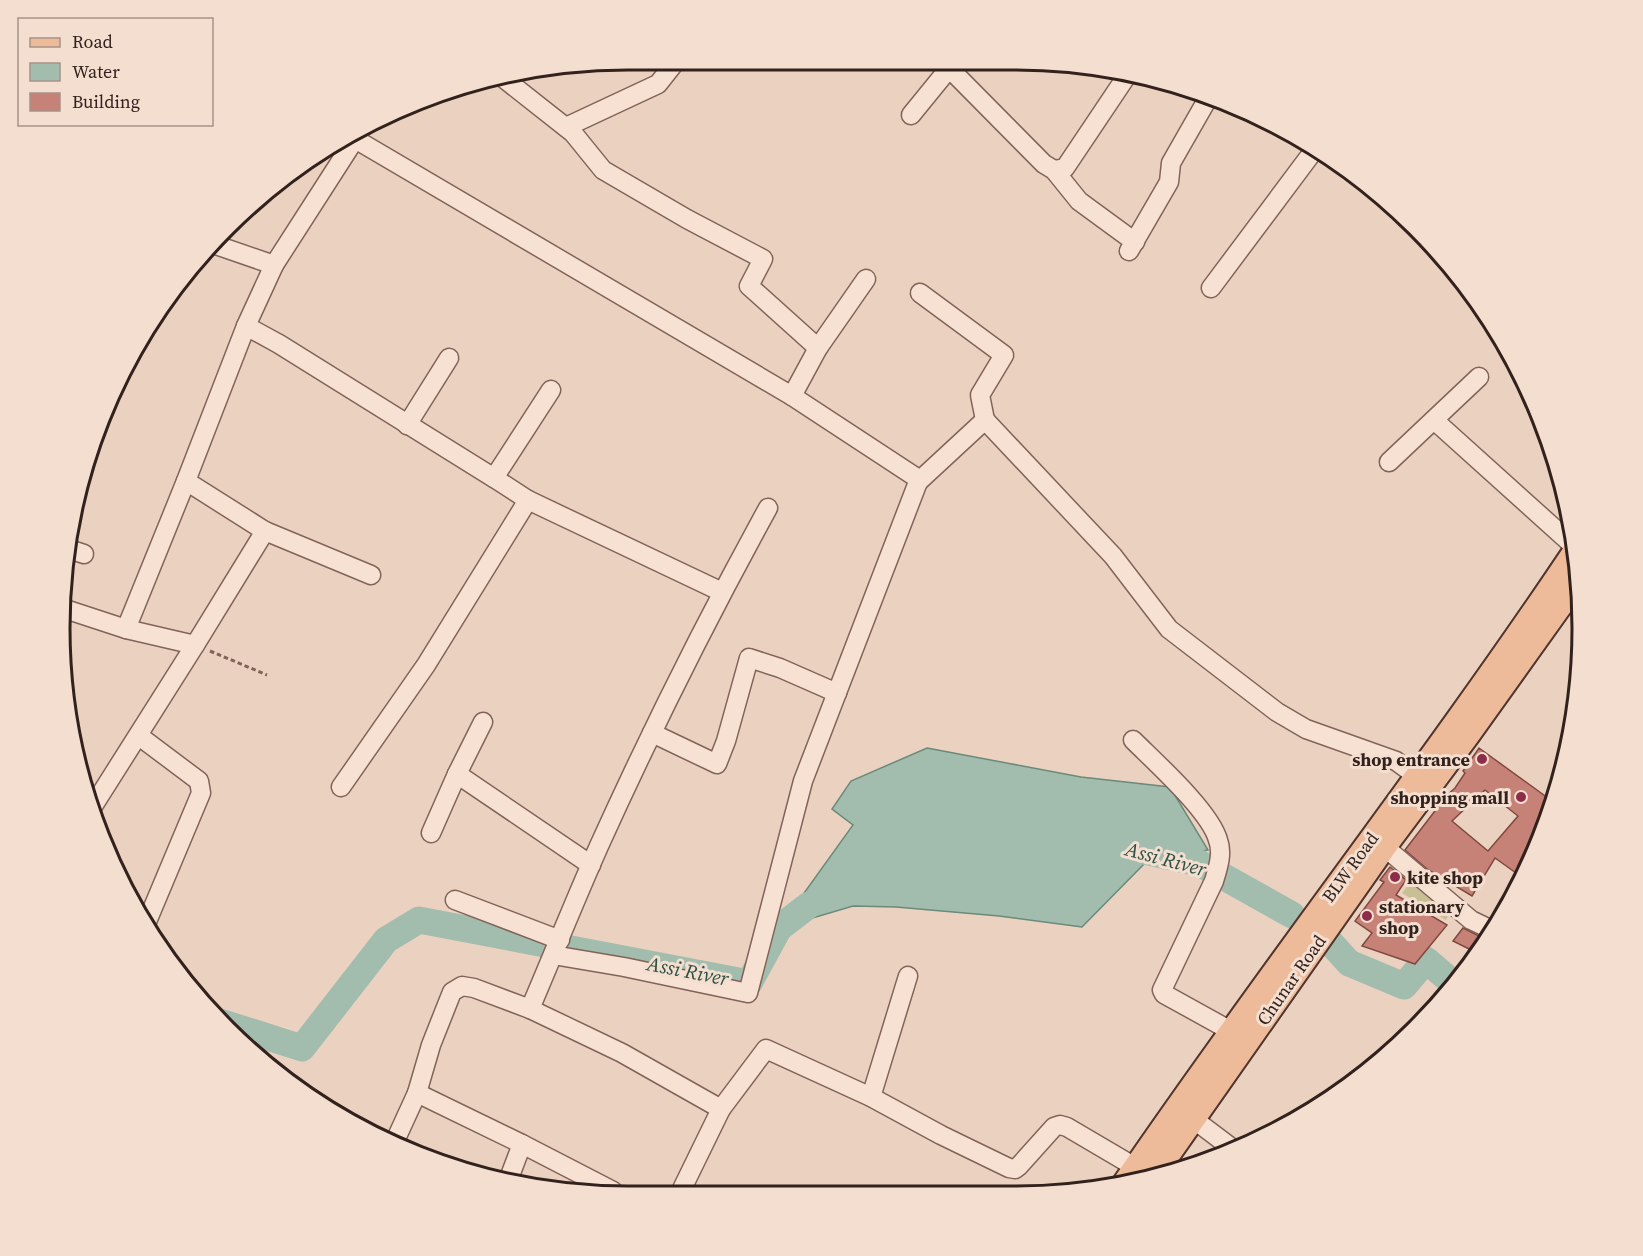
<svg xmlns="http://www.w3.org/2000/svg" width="1643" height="1256" font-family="'Source Serif 4',serif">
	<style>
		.green { fill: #c8bf95 }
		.water { fill: #a2bdae; stroke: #6b8a79; stroke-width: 1.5 }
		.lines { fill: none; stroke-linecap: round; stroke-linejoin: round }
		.river { stroke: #a2bdae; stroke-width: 27 }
		.building { fill: #c78278; stroke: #804840; stroke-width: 1.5; fill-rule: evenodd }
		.minor-casing { stroke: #826359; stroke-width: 21 }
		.major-casing { stroke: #50342d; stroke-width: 26 }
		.path { stroke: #826359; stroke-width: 3; stroke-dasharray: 4.5 3; stroke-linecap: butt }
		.minor { stroke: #f6e1d2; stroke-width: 18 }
		.major { stroke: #edbb99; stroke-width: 22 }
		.poi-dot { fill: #8e2d48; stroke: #f3decf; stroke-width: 2 }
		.labels { text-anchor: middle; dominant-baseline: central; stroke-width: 6; stroke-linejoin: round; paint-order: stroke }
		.poi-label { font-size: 18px; font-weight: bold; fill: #33211d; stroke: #f3decf; text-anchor: end }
		.street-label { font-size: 18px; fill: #33211d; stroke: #f3decf }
		.water-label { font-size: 20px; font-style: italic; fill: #2d5245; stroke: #f3decf }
		.rim { fill: none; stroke: #33211d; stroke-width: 3 }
	</style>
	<rect width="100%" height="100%" fill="#ebd2c0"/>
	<polygon class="green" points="1413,879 1451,909 1446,920 1402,893"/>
	<polygon class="water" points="927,748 1081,777 1170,787 1208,850 1148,860 1082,927 999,916 896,907 853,906 779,928 853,825 832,809 851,781"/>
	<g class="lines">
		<g class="river">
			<polyline points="1135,849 1199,863 1292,915"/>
			<polyline points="1329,941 1349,963 1404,986 1426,960 1454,984"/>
			<polyline points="220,1022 302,1048 386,940 419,920 749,983 779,928 809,905"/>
		</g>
	</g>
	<g class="building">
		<path d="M1479,748L1552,801L1531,838L1540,845L1523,878L1495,858L1472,896L1427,869L1405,850L1438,807L1436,805L1455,788L1465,773L1463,771ZM1485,790L1518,816L1488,851L1452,821Z"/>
		<polygon points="1390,867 1406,880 1396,895 1447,925 1415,964 1362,946 1372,933 1355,921 1384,882 1380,880"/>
		<polygon points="1463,928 1489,941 1479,954 1453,941"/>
	</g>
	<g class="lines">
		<defs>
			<g id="minor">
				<polyline points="949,68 1044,164 1054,170 1079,201 1135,242"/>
				<polyline points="502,77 573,133 603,170 687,219 763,259 749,286 818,348"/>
				<polyline points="911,115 955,61"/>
				<polyline points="566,127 658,84 677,60"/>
				<polyline points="357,131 355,139 792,396 917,478 918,482 803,781 748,993 624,967 553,955"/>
				<polyline points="1054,170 1065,168 1128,74"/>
				<polyline points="1129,251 1169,182 1171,163 1207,100"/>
				<polyline points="274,265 355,139"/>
				<polyline points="1211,288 1315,149"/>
				<polyline points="920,293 1004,355 980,395 985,420"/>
				<polyline points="246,326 279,344 494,478 551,390"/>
				<polyline points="792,396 818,348 866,279"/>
				<polyline points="1434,420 1575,547"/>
				<polyline points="407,425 449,358"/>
				<polyline points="1389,462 1479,377"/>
				<polyline points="186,481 265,531 371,575"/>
				<polyline points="918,482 985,420 1113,556 1169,629 1277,712 1306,729 1396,761 1418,777"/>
				<polyline points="528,500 722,592"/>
				<polyline points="69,549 84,554"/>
				<polyline points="65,609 126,629 195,645 90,811"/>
				<polyline points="126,629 186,481 246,326 274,265 213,244"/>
				<polyline points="195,645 265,531"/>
				<polyline points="483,722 457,774 591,865"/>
				<polyline points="652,733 717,764 726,741 749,658 780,668 837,693"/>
				<polyline points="139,736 199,781 201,793 146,924"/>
				<path d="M1133,740C1155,762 1210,811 1218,840C1223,853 1218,868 1214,881L1162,990L1164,994L1231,1031"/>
				<polyline points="341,787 426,665 528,500 494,478"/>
				<polyline points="431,833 457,774"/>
				<polyline points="1375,839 1471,920 1494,931"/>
				<polyline points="455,900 560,940"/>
				<path d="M530,1009C553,955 575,900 599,846C651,731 707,619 768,508"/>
				<polyline points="417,1093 522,1144 613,1191"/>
				<polyline points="871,1097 908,976"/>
				<polyline points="1184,1112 1233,1149"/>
				<polyline points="395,1141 417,1093 431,1045 452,992 462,986 474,988 530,1009 622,1053 721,1109"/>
				<polyline points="508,1181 522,1144"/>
				<polyline points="681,1191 721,1109 766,1049 871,1097 941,1135 1009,1168 1015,1169 1019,1166 1054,1127 1060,1125 1067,1127 1135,1167"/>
			</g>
			<g id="major">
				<polyline points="1154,1176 1385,847 1468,736 1578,582"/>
				<path d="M1124,1183C1270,969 1431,765 1575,550"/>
			</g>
		</defs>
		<use href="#minor" class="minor-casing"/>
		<use href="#major" class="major-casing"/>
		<polyline class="path" points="210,651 267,675"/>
		<use href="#minor" class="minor"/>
		<use href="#major" class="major"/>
	</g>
	<g class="poi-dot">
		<circle cx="1482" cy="759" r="6"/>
		<circle cx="1521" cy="797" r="6"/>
		<circle cx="1395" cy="877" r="6"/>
		<circle cx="1367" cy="916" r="6"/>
	</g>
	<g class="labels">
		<g class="poi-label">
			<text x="1470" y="759">shop entrance</text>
			<text x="1509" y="797">shopping mall</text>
			<text x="1407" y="877" text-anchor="start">kite shop</text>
			<text x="1379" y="906" text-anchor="start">stationary<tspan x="1379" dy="21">shop</tspan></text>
		</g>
		<g class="street-label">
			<text transform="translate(1350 867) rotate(-54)">BLW Road</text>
			<text transform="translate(1291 980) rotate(-55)">Chunar Road</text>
		</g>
		<g class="water-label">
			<text transform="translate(1166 859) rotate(15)">Assi River</text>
			<text transform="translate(688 971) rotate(11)">Assi River</text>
		</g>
	</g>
	<path d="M0 0H1643V1256H0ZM628 70H1014A558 558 0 0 1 1572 628V628A558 558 0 0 1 1014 1186H628A558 558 0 0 1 70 628V628A558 558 0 0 1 628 70Z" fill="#f3decf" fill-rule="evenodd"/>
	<path class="rim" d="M628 70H1014A558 558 0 0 1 1572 628V628A558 558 0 0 1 1014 1186H628A558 558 0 0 1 70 628V628A558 558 0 0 1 628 70Z"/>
	<rect x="18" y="18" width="195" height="108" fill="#f3decf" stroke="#a69288" stroke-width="1.5"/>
	<rect x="30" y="38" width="30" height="9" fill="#edbb99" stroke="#a69288" stroke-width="1.5"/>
	<text x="72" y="48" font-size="18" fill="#33211d">Road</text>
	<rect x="30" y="63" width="30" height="18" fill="#a2bdae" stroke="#a69288" stroke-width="1.5"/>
	<text x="72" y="78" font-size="18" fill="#33211d">Water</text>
	<rect x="30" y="93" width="30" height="18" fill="#c78278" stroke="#a69288" stroke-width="1.5"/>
	<text x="72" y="108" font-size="18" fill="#33211d">Building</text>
</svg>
